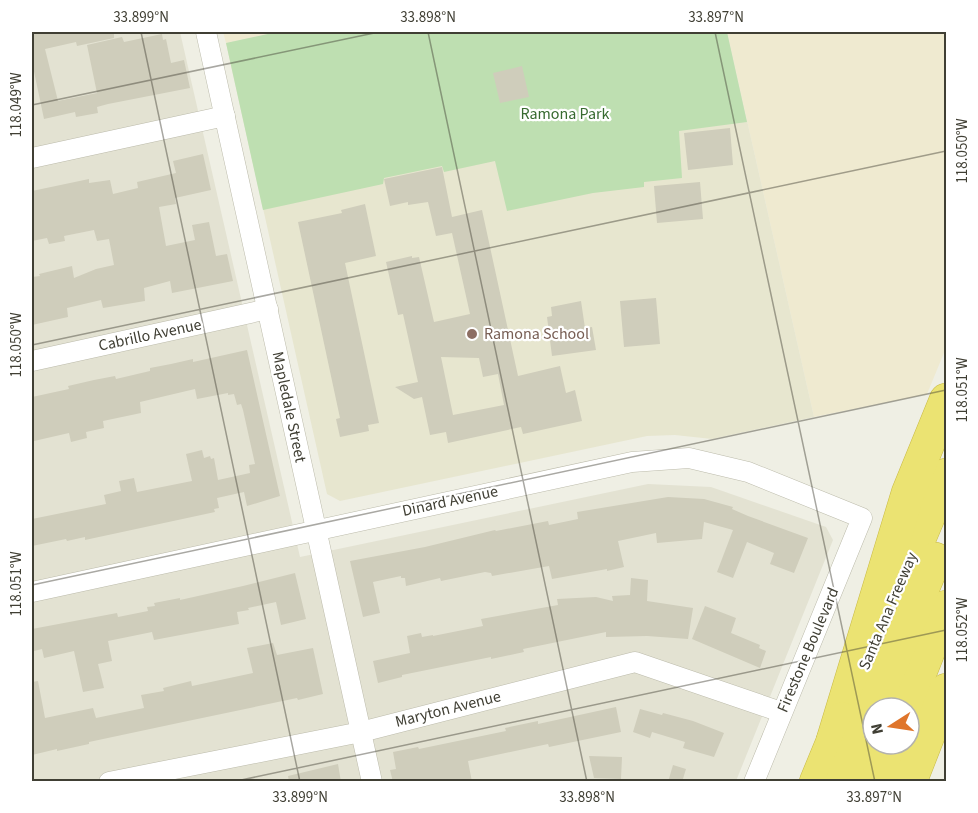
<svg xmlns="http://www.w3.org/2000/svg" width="978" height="813" font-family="'Source Sans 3',sans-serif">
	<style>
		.residential { fill: #e3e2d2 }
		.commercial { fill: #efead0 }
		.education { fill: #e7e6cf }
		.green { fill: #bedfb1 }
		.building { fill: #cfcdbb; fill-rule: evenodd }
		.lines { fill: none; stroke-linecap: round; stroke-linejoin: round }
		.street-casing { stroke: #bcbbab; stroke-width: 21 }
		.highway-casing { stroke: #c9ba44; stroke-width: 34 }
		.street { stroke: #fff; stroke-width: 20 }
		.highway { stroke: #ebe372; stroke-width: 33 }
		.ticks { fill: none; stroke: #403f34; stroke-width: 1.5; stroke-opacity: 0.45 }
		.education-dot { fill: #8d6e63; stroke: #fff; stroke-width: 2 }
		.labels { text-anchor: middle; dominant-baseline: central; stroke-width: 4.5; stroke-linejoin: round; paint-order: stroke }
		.park-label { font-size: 16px; fill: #376a30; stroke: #fff }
		.education-label { font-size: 16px; fill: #785e54; stroke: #fff; text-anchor: start }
		.street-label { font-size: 16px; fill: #403f34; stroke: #fff }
		.neatline { fill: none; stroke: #403f34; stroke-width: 2 }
		.ticks-label { font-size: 15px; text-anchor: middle; fill: #403f34 }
	</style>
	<rect width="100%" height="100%" fill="#efefe4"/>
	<polygon class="residential" points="32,32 180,32 300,557 648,484 711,487 826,527 833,540 736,781 32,781"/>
	<g class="commercial">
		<polygon points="223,32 277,32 226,43"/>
		<polygon points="727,32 946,32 946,348 927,394 814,417"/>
	</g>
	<polygon class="education" points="277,32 727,32 814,417 712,439 675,435 647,436 340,501 327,494 226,43"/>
	<polygon class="green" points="277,32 727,32 747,122 679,131 682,178 644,182 644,187 593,193 507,211 495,161 444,172 442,166 384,178 383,184 263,210 226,43"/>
	<g class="building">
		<polygon points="32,32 114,32 114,38 77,46 76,42 45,49 58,101 97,93 87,45 122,37 124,42 162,34 163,40 166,39 171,63 184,60 190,88 108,104 97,107 98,113 76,117 75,112 44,119 32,62"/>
		<polygon points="522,66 529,97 500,103 493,73"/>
		<polygon points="730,128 733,165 688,170 684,133"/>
		<polygon points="203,154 211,190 175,198 176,204 159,207 166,246 195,240 192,225 209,222 216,256 227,254 233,281 172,293 170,281 144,288 145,301 103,308 101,300 67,308 68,317 32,325 32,277 40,276 39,274 72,266 74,278 96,269 114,265 109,239 97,241 94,230 64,236 65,241 49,244 47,238 32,241 32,191 89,179 89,183 110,180 113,194 138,188 137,182 176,173 173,161"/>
		<path d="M442,167L452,217L482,210L518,376L560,366L566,393L575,390L582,421L523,434L521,427L448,443L446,432L430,435L422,397L414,399L395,387L418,382L403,314L398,315L386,262L412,256V258L419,257L434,322L470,314L452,233L436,236L428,202L408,205V202L390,206L384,179ZM441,357L479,358L483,377L498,374L504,405L453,415Z"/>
		<polygon points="700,182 703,219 657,223 654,186"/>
		<polygon points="365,204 376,256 345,263 379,423 368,425 369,431 340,437 336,419 340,418 298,222 342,213 341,210"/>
		<polygon points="656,298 660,344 624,347 620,301"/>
		<polygon points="581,301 585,328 592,327 596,350 552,356 547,317 552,316 551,307"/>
		<polygon points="247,350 280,496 247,506 244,492 217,498 219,508 214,509 215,512 85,540 85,537 67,541 66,539 32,546 32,519 106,504 104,495 121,491 119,481 134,478 137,492 192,481 186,454 202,450 204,458 210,456 211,459 214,458 218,480 250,473 249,465 255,464 243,410 241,404 237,405 234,394 228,395 228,393 197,399 195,389 140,402 141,413 103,421 104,428 86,432 87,438 71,442 69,433 34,441 32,430 32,397 69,389 68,386 94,380 115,376 116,379 150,371 150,368 171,364 193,359 193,362"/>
		<polygon points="668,497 704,499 733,507 732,509 748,516 808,538 794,573 770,564 774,553 747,542 733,578 717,572 733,530 704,522 702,539 657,543 656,533 618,541 624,567 607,571 607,569 552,579 549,566 492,576 491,573 485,572 441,581 440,578 406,586 405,578 401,578 401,576 373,582 380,613 363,617 350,561 425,547 495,530 496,531 548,521 549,525 578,519 577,512"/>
		<polygon points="295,573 306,619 281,625 276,602 248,608 249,610 237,612 239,624 154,640 152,632 108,641 112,661 98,664 104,688 83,692 74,651 44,658 42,649 34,651 32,629 117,613 118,617 148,611 147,607 155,606 154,603 180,598 180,600 243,586"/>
		<polygon points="631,578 648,580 647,601 693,608 688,639 647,636 606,637 606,632 523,649 524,652 491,659 491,657 402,675 402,677 378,683 373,661 410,653 407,636 421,633 422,637 433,635 433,636 483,626 481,619 558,605 557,599 596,597 613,601 612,596 630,595"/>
		<polygon points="705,606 736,618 731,633 760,645 759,648 766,651 760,668 692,639"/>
		<polygon points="273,643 277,655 313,648 323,694 298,700 297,698 183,722 89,742 89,744 57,751 57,749 32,755 32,682 38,681 45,718 93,708 96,718 144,708 141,695 164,691 163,688 191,681 192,686 253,673 247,648"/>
		<polygon points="616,707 621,732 549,747 548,744 468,761 472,782 393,782 390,770 396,769 393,752 418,747 419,749 506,731 505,728 538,721 538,724"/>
		<polygon points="640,709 662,715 663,713 693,721 724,733 714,757 683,748 685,742 652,732 650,738 633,732"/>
		<polygon points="589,756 622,757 621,779 594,778"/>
		<polygon points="338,764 341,782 289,782 288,776"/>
		<polygon points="673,765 686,769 682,782 668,782"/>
	</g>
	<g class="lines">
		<defs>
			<g id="street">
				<polyline points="206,32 372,782"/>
				<polyline points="32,158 225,116"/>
				<polyline points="32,361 268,309"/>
				<polyline points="32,592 632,462 689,458 748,472 862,518 754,782"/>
				<polyline points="109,782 361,732 635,662 781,712"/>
			</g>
			<g id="highway">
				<polyline points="898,589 946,475"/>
				<polyline points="906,708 946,607"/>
				<polyline points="833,740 908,493 946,400"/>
				<polyline points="816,782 842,719"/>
				<polyline points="842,782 935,559"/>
				<polyline points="876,782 891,744"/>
				<polyline points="910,782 946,690"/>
			</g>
		</defs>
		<use href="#street" class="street-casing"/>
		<use href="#highway" class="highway-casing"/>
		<use href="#street" class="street"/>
		<use href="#highway" class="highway"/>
	</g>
	<path class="ticks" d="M141,32L300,782M428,32L587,782M715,32L875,782M32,105L379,32M32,345L946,151M32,585L946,390M232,782L946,630"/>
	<circle class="education-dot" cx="472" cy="334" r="6"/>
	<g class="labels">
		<g class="park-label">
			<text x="565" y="114">Ramona Park</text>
		</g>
		<g class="education-label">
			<text x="484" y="334">Ramona School</text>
		</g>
		<g class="street-label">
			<text transform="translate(150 335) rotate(-12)">Cabrillo Avenue</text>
			<text transform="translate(289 407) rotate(78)">Mapledale Street</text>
			<text transform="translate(450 501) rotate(-12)">Dinard Avenue</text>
			<text transform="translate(888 611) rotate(-67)">Santa Ana Freeway</text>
			<text transform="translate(808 650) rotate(-67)">Firestone Boulevard</text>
			<text transform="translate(448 709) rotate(-14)">Maryton Avenue</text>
		</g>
	</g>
	<rect width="978" height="813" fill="none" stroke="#ffffff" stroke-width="66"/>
	<g transform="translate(891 726) rotate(258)"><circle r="28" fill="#ffffff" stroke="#b3b2ae" stroke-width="1.5"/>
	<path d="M0-4.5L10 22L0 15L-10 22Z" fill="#df752b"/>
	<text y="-9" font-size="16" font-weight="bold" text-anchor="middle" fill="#403f34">N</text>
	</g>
	<rect x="33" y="33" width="912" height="747" class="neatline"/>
	<g class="ticks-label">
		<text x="141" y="22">33.899°N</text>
		<text x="428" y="22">33.898°N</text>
		<text x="716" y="22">33.897°N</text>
		<text transform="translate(16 105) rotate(-90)" y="5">118.049°W</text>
		<text transform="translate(962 151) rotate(-90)" y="5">118.050°W</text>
		<text transform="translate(16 345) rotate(-90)" y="5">118.050°W</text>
		<text transform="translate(962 390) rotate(-90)" y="5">118.051°W</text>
		<text transform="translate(16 584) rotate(-90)" y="5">118.051°W</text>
		<text transform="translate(962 630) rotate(-90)" y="5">118.052°W</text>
		<text x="300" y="802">33.899°N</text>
		<text x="587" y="802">33.898°N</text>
		<text x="874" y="802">33.897°N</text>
	</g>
</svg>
